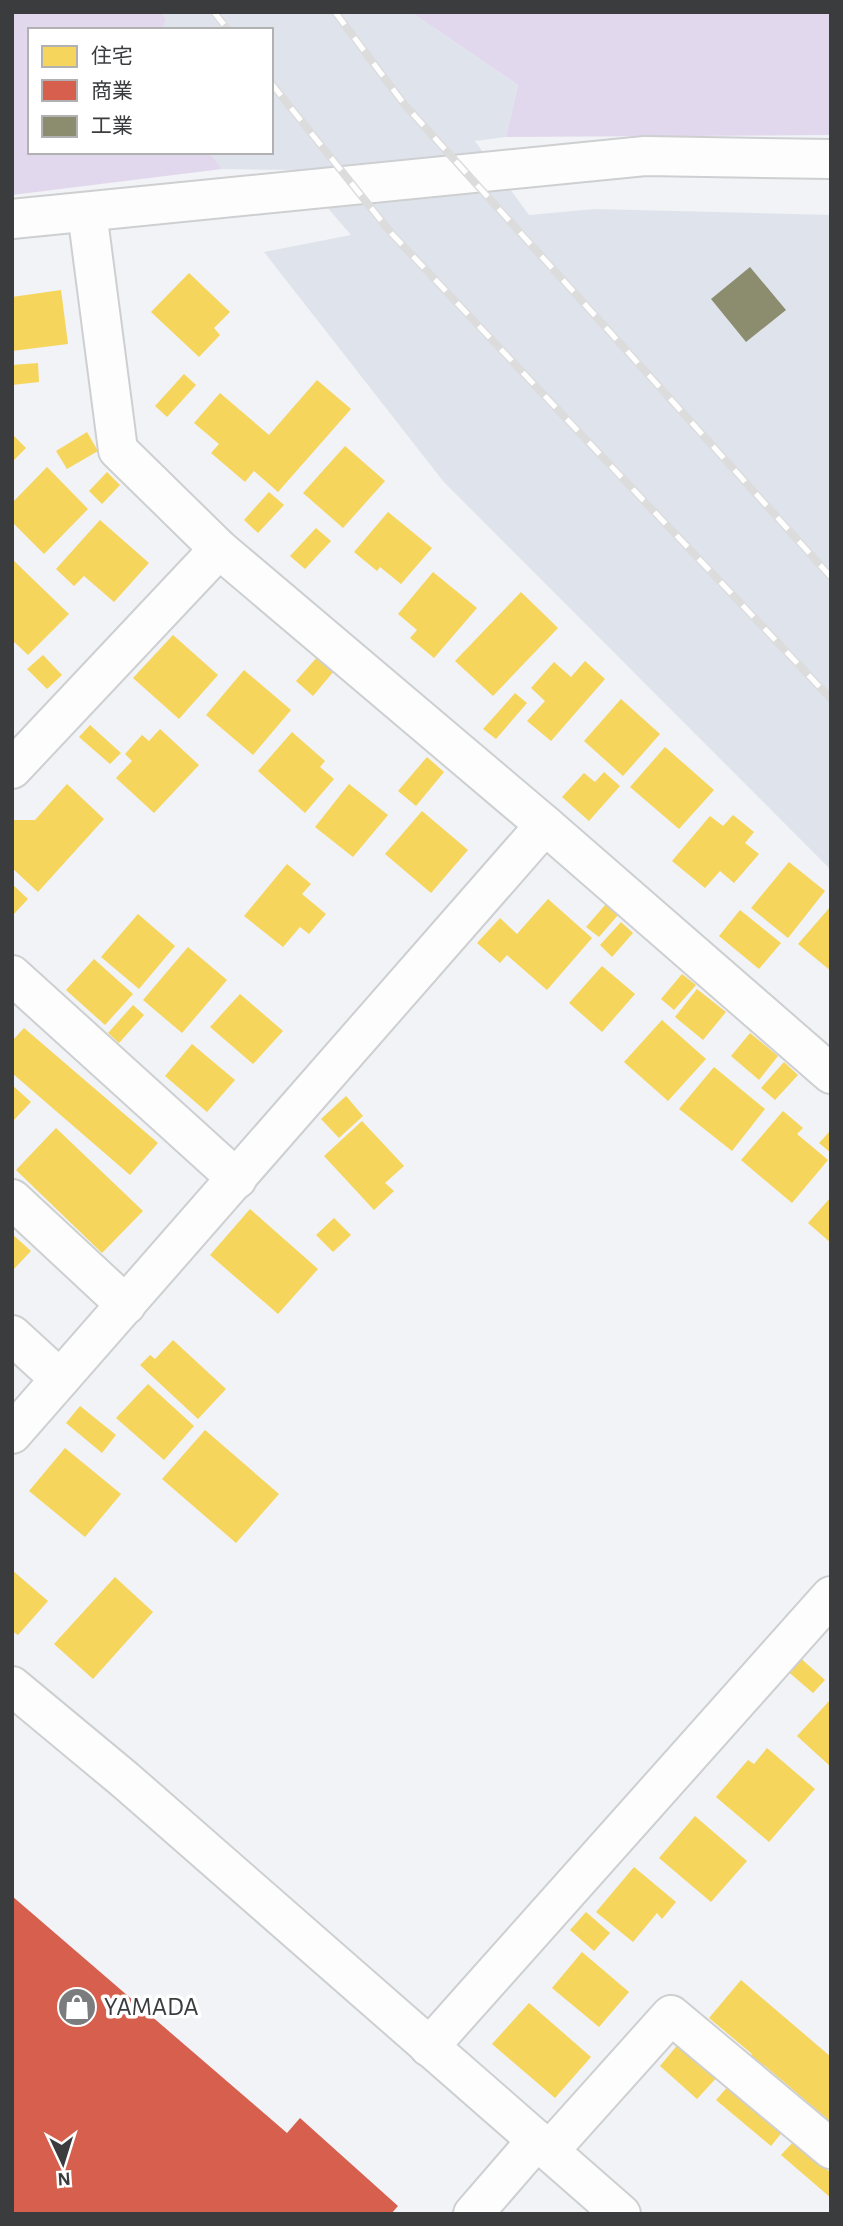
<svg xmlns="http://www.w3.org/2000/svg" width="843" height="2226" font-family="'Alegreya Sans','Noto Sans JP',sans-serif">
	<style>
		.built { fill: #dfe4ec }
		.green { fill: #e2d8ed }
		.homes { fill: #f6d55c }
		.shops { fill: #d6604d }
		.industry { fill: #8c8c6e }
		.lines { fill: none; stroke-linecap: round; stroke-linejoin: round }
		.minor-casing { stroke: #cdcfd0; stroke-width: 42 }
		.minor { stroke: #fdfdfe; stroke-width: 38 }
		.rail-casing { stroke: #dcdcdd; stroke-width: 8 }
		.rail { stroke: #fff; stroke-width: 5; stroke-dasharray: 16; stroke-linecap: butt }
		.labels { text-anchor: middle; dominant-baseline: central; stroke-width: 7; stroke-linejoin: round; paint-order: stroke }
		.poi-label { font-size: 26px; fill: #3b3c3e; stroke: #fff; text-anchor: start }
	</style>
	<rect width="100%" height="100%" fill="#f1f3f6"/>
	<polygon class="built" points="162,12 411,12 518,85 506,137 475,141 529,215 595,209 831,215 831,870 443,481 264,252 351,235 295,170 222,169 209,152 271,152 271,30 162,30 166,20"/>
	<g class="green">
		<polygon points="12,12 162,12 166,20 162,30 30,30 30,152 209,152 222,169 12,195"/>
		<polygon points="411,12 831,12 831,135 506,137 518,85"/>
	</g>
	<g class="homes">
		<polygon points="189,273 230,312 214,328 220,335 199,357 151,312"/>
		<polygon points="61,290 68,344 12,351 12,297"/>
		<polygon points="38,363 39,382 12,385 12,365"/>
		<polygon points="184,374 196,385 167,417 155,406"/>
		<polygon points="317,380 351,409 278,492 254,471 245,482 211,453 219,444 194,423 220,393 269,435"/>
		<polygon points="87,432 98,451 67,469 56,451"/>
		<polygon points="12,434 26,448 12,462"/>
		<polygon points="345,446 385,481 343,528 303,493"/>
		<polygon points="47,467 88,509 44,554 12,522 12,503"/>
		<polygon points="107,472 120,485 102,504 89,491"/>
		<polygon points="269,492 284,505 258,533 244,520"/>
		<polygon points="388,512 432,548 401,584 380,567 377,571 354,552"/>
		<polygon points="100,520 149,563 114,602 84,576 74,586 56,569"/>
		<polygon points="316,528 331,541 305,569 290,556"/>
		<polygon points="12,559 69,614 28,655 12,640"/>
		<polygon points="433,572 477,608 434,658 410,638 417,630 398,614"/>
		<polygon points="521,592 558,628 493,696 455,661"/>
		<polygon points="173,635 218,675 179,719 133,678"/>
		<polygon points="43,655 62,675 47,689 27,669"/>
		<polygon points="318,656 334,671 313,696 296,681"/>
		<polygon points="585,661 605,679 551,741 527,721 545,701 531,688 554,662 571,677"/>
		<polygon points="244,670 291,710 253,755 206,715"/>
		<polygon points="515,693 527,703 496,739 483,729"/>
		<polygon points="621,699 660,734 623,776 584,741"/>
		<polygon points="90,725 121,753 110,764 79,737"/>
		<polygon points="160,729 199,765 154,813 116,778 132,761 125,754 142,735 149,741"/>
		<polygon points="292,732 325,761 320,767 334,779 305,813 258,771"/>
		<polygon points="665,747 714,790 679,829 630,787"/>
		<polygon points="427,757 444,772 416,806 398,791"/>
		<polygon points="604,772 620,786 589,821 562,797 584,773 595,782"/>
		<polygon points="67,784 104,819 38,892 12,868 12,820 35,820"/>
		<polygon points="349,784 388,815 353,857 315,827"/>
		<polygon points="422,811 468,850 431,893 385,854"/>
		<polygon points="733,815 754,832 745,843 759,854 734,883 720,871 705,888 672,861 710,816 723,826"/>
		<polygon points="789,862 825,891 788,938 751,908"/>
		<polygon points="287,864 311,884 302,894 326,914 309,934 300,927 283,947 244,916"/>
		<polygon points="12,884 28,899 12,916"/>
		<polygon points="548,899 592,938 547,990 507,955 500,963 477,943 500,918 517,934"/>
		<polygon points="606,904 618,915 599,937 586,927"/>
		<polygon points="831,906 831,971 798,944"/>
		<polygon points="740,910 781,943 759,969 719,936"/>
		<polygon points="138,914 175,946 139,989 101,957"/>
		<polygon points="621,922 633,933 612,957 600,945"/>
		<polygon points="188,947 227,980 182,1033 143,1000"/>
		<polygon points="94,959 133,994 105,1025 66,990"/>
		<polygon points="602,966 635,994 602,1032 569,1003"/>
		<polygon points="682,974 696,985 674,1010 661,999"/>
		<polygon points="697,989 726,1012 703,1040 675,1017"/>
		<polygon points="240,994 283,1031 253,1064 210,1027"/>
		<polygon points="133,1005 144,1015 119,1043 108,1033"/>
		<polygon points="662,1020 706,1059 668,1101 624,1062"/>
		<polygon points="24,1028 158,1143 130,1175 12,1073 12,1041"/>
		<polygon points="750,1033 778,1056 759,1080 731,1056"/>
		<polygon points="192,1044 235,1080 207,1112 165,1076"/>
		<polygon points="784,1062 798,1075 775,1100 761,1088"/>
		<polygon points="714,1067 765,1109 732,1151 679,1109"/>
		<polygon points="12,1085 31,1102 12,1122"/>
		<polygon points="346,1096 363,1116 339,1138 321,1119"/>
		<polygon points="783,1111 803,1128 797,1134 828,1160 792,1203 741,1160"/>
		<polygon points="362,1121 404,1166 385,1183 394,1191 374,1210 324,1156"/>
		<polygon points="56,1128 143,1211 102,1253 16,1170"/>
		<polygon points="831,1130 831,1153 819,1143"/>
		<polygon points="831,1197 831,1243 808,1223"/>
		<polygon points="250,1209 318,1269 278,1314 210,1255"/>
		<polygon points="334,1218 351,1235 333,1252 316,1235"/>
		<polygon points="12,1234 31,1251 12,1271"/>
		<polygon points="173,1340 226,1389 198,1419 140,1365 150,1355 155,1359"/>
		<polygon points="148,1384 194,1426 164,1460 116,1418"/>
		<polygon points="80,1406 116,1435 102,1453 66,1423"/>
		<polygon points="205,1430 279,1494 236,1543 162,1479"/>
		<polygon points="65,1448 121,1494 85,1537 29,1491"/>
		<polygon points="12,1570 48,1601 18,1635 12,1631"/>
		<polygon points="115,1577 153,1612 93,1679 54,1644"/>
		<polygon points="797,1655 825,1680 813,1693 785,1669"/>
		<polygon points="831,1699 831,1767 797,1736"/>
		<polygon points="767,1748 815,1789 769,1842 716,1797 748,1760 754,1764"/>
		<polygon points="695,1816 747,1861 711,1902 659,1858"/>
		<polygon points="634,1867 676,1902 662,1919 657,1913 633,1942 596,1912"/>
		<polygon points="586,1912 610,1933 594,1951 570,1930"/>
		<polygon points="582,1952 629,1992 599,2027 552,1988"/>
		<polygon points="741,1980 831,2057 831,2122 765,2066 760,2071 747,2059 752,2054 709,2018"/>
		<polygon points="529,2003 591,2057 555,2098 492,2044"/>
		<polygon points="680,2042 719,2075 697,2099 660,2066"/>
		<polygon points="729,2085 784,2130 771,2146 716,2100"/>
		<polygon points="794,2141 831,2173 831,2198 781,2155"/>
	</g>
	<polygon class="shops" points="12,1896 287,2133 300,2118 398,2206 391,2214 12,2214"/>
	<polygon class="industry" points="750,267 786,310 746,342 711,299"/>
	<g class="lines">
		<defs>
			<g id="minor">
				<polyline points="87,212 118,450 219,549 545,825 831,1074"/>
				<polyline points="12,219 645,156 831,159"/>
				<polyline points="12,769 219,549"/>
				<polyline points="12,975 237,1179"/>
				<polyline points="12,1199 126,1305"/>
				<polyline points="12,1335 60,1379"/>
				<polyline points="12,1434 545,825"/>
				<polyline points="12,1686 124,1779 621,2214"/>
				<polyline points="429,2047 831,1596"/>
				<polyline points="549,2151 671,2015 831,2149"/>
				<polyline points="473,2214 537,2140"/>
			</g>
		</defs>
		<use href="#minor" class="minor-casing"/>
		<use href="#minor" class="minor"/>
		<defs>
			<g id="rail">
				<polyline points="214,12 228,30"/>
				<polyline points="335,12 404,104 831,577"/>
				<polyline points="271,83 392,234 831,699"/>
			</g>
		</defs>
		<use href="#rail" class="rail-casing"/>
		<use href="#rail" class="rail"/>
	</g>
	<defs>
		<symbol id="shop-disc" viewBox="-11 -11 22 22"><circle r="9.5" fill="#7b7c7e" stroke="#fff"/><path d="M-5-2.5h2.3a2.7 3.5 0 0 1 5.4 0H5L5.5 6h-11ZM-1.5-2.5h3a1.5 2.3 0 0 0-3 0Z" fill="#fff"/></symbol>
	</defs>
	<g fill-rule="evenodd">
		<use href="#shop-disc" x="55" y="1985" width="44" height="44"/>
	</g>
	<g class="labels">
		<g class="poi-label">
			<text x="104" y="2007">YAMADA</text>
		</g>
	</g>
	<rect width="843" height="2226" fill="none" stroke="#3b3c3e" stroke-width="28"/>
	<rect x="28" y="28" width="245" height="126" fill="#ffffff" stroke="#b1b1b2" stroke-width="2"/>
	<rect x="42" y="46" width="35" height="21" fill="#f6d55c" stroke="#b1b1b2" stroke-width="2"/>
	<text x="91" y="63" font-size="21" fill="#3b3c3e">住宅</text>
	<rect x="42" y="80" width="35" height="21" fill="#d6604d" stroke="#b1b1b2" stroke-width="2"/>
	<text x="91" y="98" font-size="21" fill="#3b3c3e">商業</text>
	<rect x="42" y="116" width="35" height="21" fill="#8c8c6e" stroke="#b1b1b2" stroke-width="2"/>
	<text x="91" y="133" font-size="21" fill="#3b3c3e">工業</text>
	<g transform="translate(63 2163) rotate(176)" stroke="#ffffff" stroke-width="5" paint-order="stroke">
	<path d="M0-5L12 26L0 18L-12 26Z" fill="#3b3c3e"/>
	<text y="-10" font-size="19" font-weight="bold" text-anchor="middle" fill="#3b3c3e">N</text>
	</g>
</svg>
